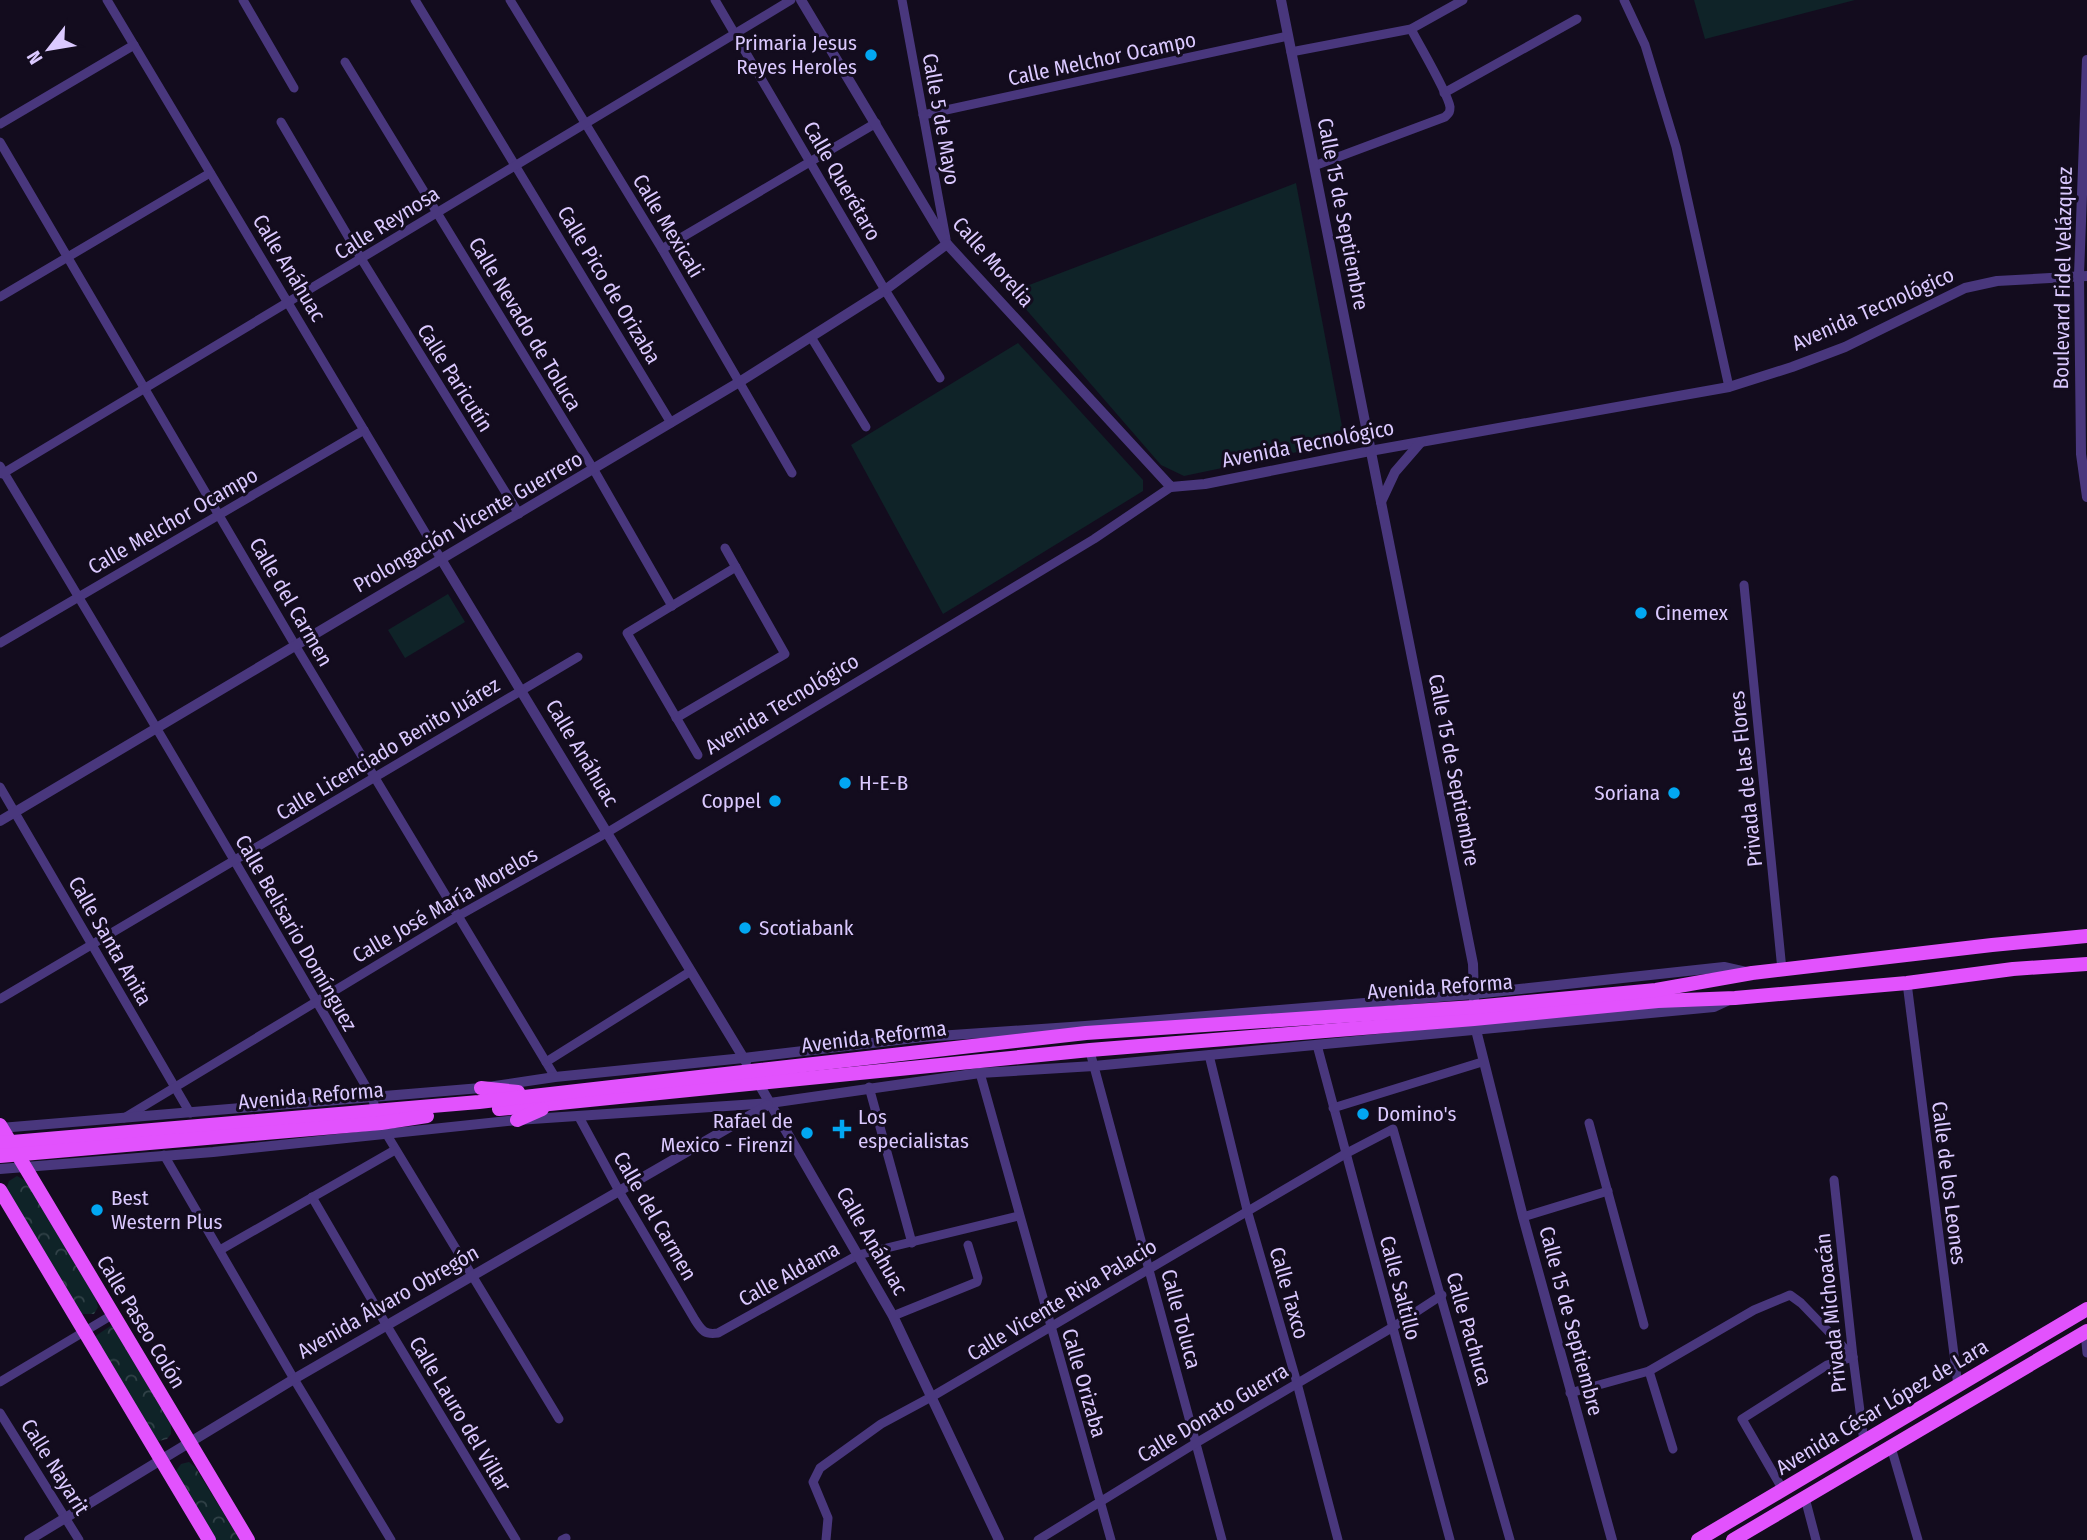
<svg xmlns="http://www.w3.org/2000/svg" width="2087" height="1540" font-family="'Fira Sans Condensed',sans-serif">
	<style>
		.grass { fill: #0f2328 }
		.park { fill: url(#park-crowns) }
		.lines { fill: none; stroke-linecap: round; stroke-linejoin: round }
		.minor { stroke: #49377d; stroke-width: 9 }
		.tertiary { stroke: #49377d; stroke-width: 10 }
		.primary { stroke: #e252fd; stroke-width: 14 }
		.poi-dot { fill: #02a7f2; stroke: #130c1e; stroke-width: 2.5 }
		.labels { text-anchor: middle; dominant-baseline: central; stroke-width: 6; stroke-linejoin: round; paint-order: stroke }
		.poi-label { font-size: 21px; fill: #dbc9ff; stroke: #130c1e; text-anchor: start }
		.street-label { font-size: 21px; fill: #dbc9ff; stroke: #130c1e }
	</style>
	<defs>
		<pattern id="park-crowns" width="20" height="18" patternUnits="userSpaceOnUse" patternTransform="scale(1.75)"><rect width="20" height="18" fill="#0f2328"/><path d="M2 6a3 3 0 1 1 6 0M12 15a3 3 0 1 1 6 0" fill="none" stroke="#314248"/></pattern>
	</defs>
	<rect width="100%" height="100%" fill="#130c1e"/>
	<g class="grass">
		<polygon points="1694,0 1855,0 1705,39"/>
		<polygon points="1296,183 1345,442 1184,476 1161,465 1011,292"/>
		<polygon points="1018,343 1143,480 1143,491 943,614 851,445"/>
		<polygon points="448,594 465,622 405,658 388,630"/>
	</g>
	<g class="park">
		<polygon points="17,1176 26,1181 96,1299 98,1307 94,1314 81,1314 6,1190 9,1181"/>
		<polygon points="112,1325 171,1425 171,1434 167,1439 159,1441 153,1437 94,1337"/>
		<polygon points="189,1462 195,1467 240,1540 214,1540 177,1478 176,1471 181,1464"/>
	</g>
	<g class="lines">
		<g class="minor">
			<polyline points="107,0 441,559"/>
			<polyline points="243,0 294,88"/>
			<polyline points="415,0 671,423"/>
			<polyline points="510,0 662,249 792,473"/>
			<polyline points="715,0 885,290 940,378"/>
			<polyline points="902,0 946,239"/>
			<polyline points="1624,0 1645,45 1676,147 1729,387"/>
			<polyline points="1291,52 1411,29 1463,0"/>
			<polyline points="345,62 594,470 672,606"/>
			<polyline points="1444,93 1577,19"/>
			<polyline points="923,115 1288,36"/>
			<polyline points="281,122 362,260 519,514"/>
			<polyline points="0,124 134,45"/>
			<polyline points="0,142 295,645 555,1077"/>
			<path d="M1314,166L1445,117C1449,113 1450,113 1450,107C1448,93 1419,45 1411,29"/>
			<polyline points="662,249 876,123"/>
			<polyline points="0,297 210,173"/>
			<polyline points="811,337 866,427"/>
			<path d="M0,466C126,675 250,886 372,1097L377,1114"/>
			<polyline points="2,474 791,0"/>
			<polyline points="1744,585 1782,970"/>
			<polyline points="0,643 364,430"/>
			<polyline points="676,718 785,654 725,548"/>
			<polyline points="698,755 627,633 736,567"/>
			<polyline points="0,787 190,1113"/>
			<polyline points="1907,983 1958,1386"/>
			<polyline points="0,999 578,657"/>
			<polyline points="1317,1045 1450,1540"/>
			<polyline points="1089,1048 1222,1540"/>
			<polyline points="1209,1055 1247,1210 1297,1383 1338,1540"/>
			<polyline points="546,1062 691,971"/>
			<polyline points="980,1073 1111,1540"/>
			<polyline points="869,1087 912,1243"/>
			<polyline points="1333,1108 1482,1062"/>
			<path d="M579,1117L619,1191L695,1320C702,1331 705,1335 718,1333L858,1255L1018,1216"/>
			<polyline points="124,1118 458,916 608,832 1094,539 1171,487"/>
			<polyline points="1589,1123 1644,1325"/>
			<polyline points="384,1130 559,1419"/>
			<polyline points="164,1155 294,1379 391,1540"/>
			<polyline points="1834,1180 1853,1357 1864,1442"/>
			<polyline points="312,1197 387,1326 516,1540"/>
			<polyline points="1523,1217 1608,1191"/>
			<polyline points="220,1250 395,1150"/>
			<polyline points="893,1316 977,1282 978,1278 968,1245"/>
			<polyline points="2085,1332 2087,1353"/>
			<polyline points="1649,1371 1673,1449"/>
			<polyline points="0,1382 112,1315"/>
			<polyline points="1570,1393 1649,1371 1754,1310 1790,1295 1801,1303 1853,1357"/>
			<polyline points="0,1413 79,1540"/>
			<polyline points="1891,1447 1918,1540"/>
			<polyline points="1783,1490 1742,1419 1827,1365 1853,1357"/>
			<polyline points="1805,1498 1816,1540"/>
			<polyline points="562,1540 566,1538"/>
			<polyline points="826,1540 828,1518 813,1482 820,1468 881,1424 933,1396 1345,1154 1393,1129 1510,1540"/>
			<polyline points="1038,1540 1196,1443 1393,1327 1442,1295"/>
		</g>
		<g class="tertiary">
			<polyline points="801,0 947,244 1171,487 1205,484 1370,451 1729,387 1792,367 1845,347 1965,288 1997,281 2087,276"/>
			<polyline points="1281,0 1473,964 1474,999"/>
			<polyline points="2087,60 2079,275 2081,454 2087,497"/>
			<polyline points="1381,502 1395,472 1421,442"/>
			<polyline points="441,559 746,1062"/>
			<polyline points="0,821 741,381 885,290 947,244"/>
			<polyline points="1474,1022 1523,1217 1612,1540"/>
			<polyline points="756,1079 893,1316 999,1540"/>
			<polyline points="0,1128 481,1088 555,1077 744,1058 923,1037 1085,1026 1474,994 1724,967 1746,972"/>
			<polyline points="0,1169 213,1152 517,1120 770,1103 980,1073 1094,1066 1714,1007 1727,1001"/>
			<polyline points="29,1540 294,1379 768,1105"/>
		</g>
		<g class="primary">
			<polyline points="481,1088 518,1092"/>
			<polyline points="499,1109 1090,1050 1474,1019 1658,1001 1735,998 1907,983 2013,969 2087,964"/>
			<polyline points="517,1120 542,1109"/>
			<polyline points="0,1125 248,1540"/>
			<polyline points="0,1143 479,1102 1086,1033 1474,1007 1656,990 1752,973 1992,945 2087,936"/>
			<polyline points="0,1156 381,1123 427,1116"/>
			<polyline points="0,1190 209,1540"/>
			<polyline points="1698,1540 2087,1309"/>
			<polyline points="1733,1540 2087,1331"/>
		</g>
	</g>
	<g class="poi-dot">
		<circle cx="871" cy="55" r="7"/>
		<circle cx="1641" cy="613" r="7"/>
		<circle cx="845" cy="783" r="7"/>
		<circle cx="1674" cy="793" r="7"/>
		<circle cx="775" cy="801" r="7"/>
		<circle cx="745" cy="928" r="7"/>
		<circle cx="1363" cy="1114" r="7"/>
		<path d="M838.5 1118.5h7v7h7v7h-7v7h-7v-7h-7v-7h7z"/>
		<circle cx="807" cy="1133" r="7"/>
		<circle cx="97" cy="1210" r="7"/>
	</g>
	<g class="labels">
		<g class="poi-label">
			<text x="857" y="43" text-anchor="end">Primaria Jesus<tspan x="857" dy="24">Reyes Heroles</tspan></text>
			<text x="1655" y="613">Cinemex</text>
			<text x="859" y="783">H-E-B</text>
			<text x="1660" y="793" text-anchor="end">Soriana</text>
			<text x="761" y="801" text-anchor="end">Coppel</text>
			<text x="759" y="928">Scotiabank</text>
			<text x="1377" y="1114">Domino's</text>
			<text x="858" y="1117">Los<tspan x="858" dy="24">especialistas</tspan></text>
			<text x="793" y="1121" text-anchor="end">Rafael de<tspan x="793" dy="24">Mexico - Firenzi</tspan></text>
			<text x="111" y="1198">Best<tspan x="111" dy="24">Western Plus</tspan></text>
		</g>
		<g class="street-label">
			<text transform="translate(1102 59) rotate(-12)">Calle Melchor Ocampo</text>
			<text transform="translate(941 119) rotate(80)">Calle 5 de Mayo</text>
			<text transform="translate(842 181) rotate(60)">Calle Querétaro</text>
			<text transform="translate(1343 214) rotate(79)">Calle 15 de Septiembre</text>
			<text transform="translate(387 223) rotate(-32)">Calle Reynosa</text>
			<text transform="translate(668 226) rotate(59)">Calle Mexicali</text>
			<text transform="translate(993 262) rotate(49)">Calle Morelia</text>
			<text transform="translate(289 268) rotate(59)">Calle Anáhuac</text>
			<text transform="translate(2063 278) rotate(-89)">Boulevard Fidel Velázquez</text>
			<text transform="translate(609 285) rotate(59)">Calle Pico de Orizaba</text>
			<text transform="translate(1873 309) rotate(-24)">Avenida Tecnológico</text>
			<text transform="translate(525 324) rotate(59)">Calle Nevado de Toluca</text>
			<text transform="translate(455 378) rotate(58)">Calle Paricutín</text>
			<text transform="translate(1308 444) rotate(-11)">Avenida Tecnológico</text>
			<text transform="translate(173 521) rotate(-30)">Calle Melchor Ocampo</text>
			<text transform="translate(468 522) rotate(-30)">Prolongación Vicente Guerrero</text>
			<text transform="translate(291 602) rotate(60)">Calle del Carmen</text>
			<text transform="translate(782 704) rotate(-31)">Avenida Tecnológico</text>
			<text transform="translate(388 749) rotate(-31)">Calle Licenciado Benito Juárez</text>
			<text transform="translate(582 753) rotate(59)">Calle Anáhuac</text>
			<text transform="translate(1454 770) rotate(79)">Calle 15 de Septiembre</text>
			<text transform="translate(1746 779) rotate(-96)">Privada de las Flores</text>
			<text transform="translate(445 905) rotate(-30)">Calle José María Morelos</text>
			<text transform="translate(296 933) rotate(60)">Calle Belisario Domínguez</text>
			<text transform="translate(110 941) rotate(60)">Calle Santa Anita</text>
			<text transform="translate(1440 987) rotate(-4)">Avenida Reforma</text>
			<text transform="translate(874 1037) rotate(-7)">Avenida Reforma</text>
			<text transform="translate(311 1096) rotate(-5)">Avenida Reforma</text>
			<text transform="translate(1949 1183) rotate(83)">Calle de los Leones</text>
			<text transform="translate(655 1216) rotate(60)">Calle del Carmen</text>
			<text transform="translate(872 1241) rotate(60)">Calle Anáhuac</text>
			<text transform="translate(789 1274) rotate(-29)">Calle Aldama</text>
			<text transform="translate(1400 1288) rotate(75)">Calle Saltillo</text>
			<text transform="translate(1289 1293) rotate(74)">Calle Taxco</text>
			<text transform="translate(1062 1300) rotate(-31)">Calle Vicente Riva Palacio</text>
			<text transform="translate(388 1302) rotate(-30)">Avenida Álvaro Obregón</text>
			<text transform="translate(1831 1313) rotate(-96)">Privada Michoacán</text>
			<text transform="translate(1181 1319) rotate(75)">Calle Toluca</text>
			<text transform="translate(1571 1321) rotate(75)">Calle 15 de Septiembre</text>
			<text transform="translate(141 1322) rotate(59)">Calle Paseo Colón</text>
			<text transform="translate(1469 1329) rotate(74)">Calle Pachuca</text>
			<text transform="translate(1084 1383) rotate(74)">Calle Orizaba</text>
			<text transform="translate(1882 1407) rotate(-31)">Avenida César López de Lara</text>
			<text transform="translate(1213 1413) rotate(-31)">Calle Donato Guerra</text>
			<text transform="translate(460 1414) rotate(59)">Calle Lauro del Villar</text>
			<text transform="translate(55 1467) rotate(58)">Calle Nayarit</text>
		</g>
	</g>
	<g transform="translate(49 49) rotate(239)" stroke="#130c1e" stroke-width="5" paint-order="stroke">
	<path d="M0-5L12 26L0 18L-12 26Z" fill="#dbc9ff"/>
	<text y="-10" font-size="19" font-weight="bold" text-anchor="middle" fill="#dbc9ff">N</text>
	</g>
</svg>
